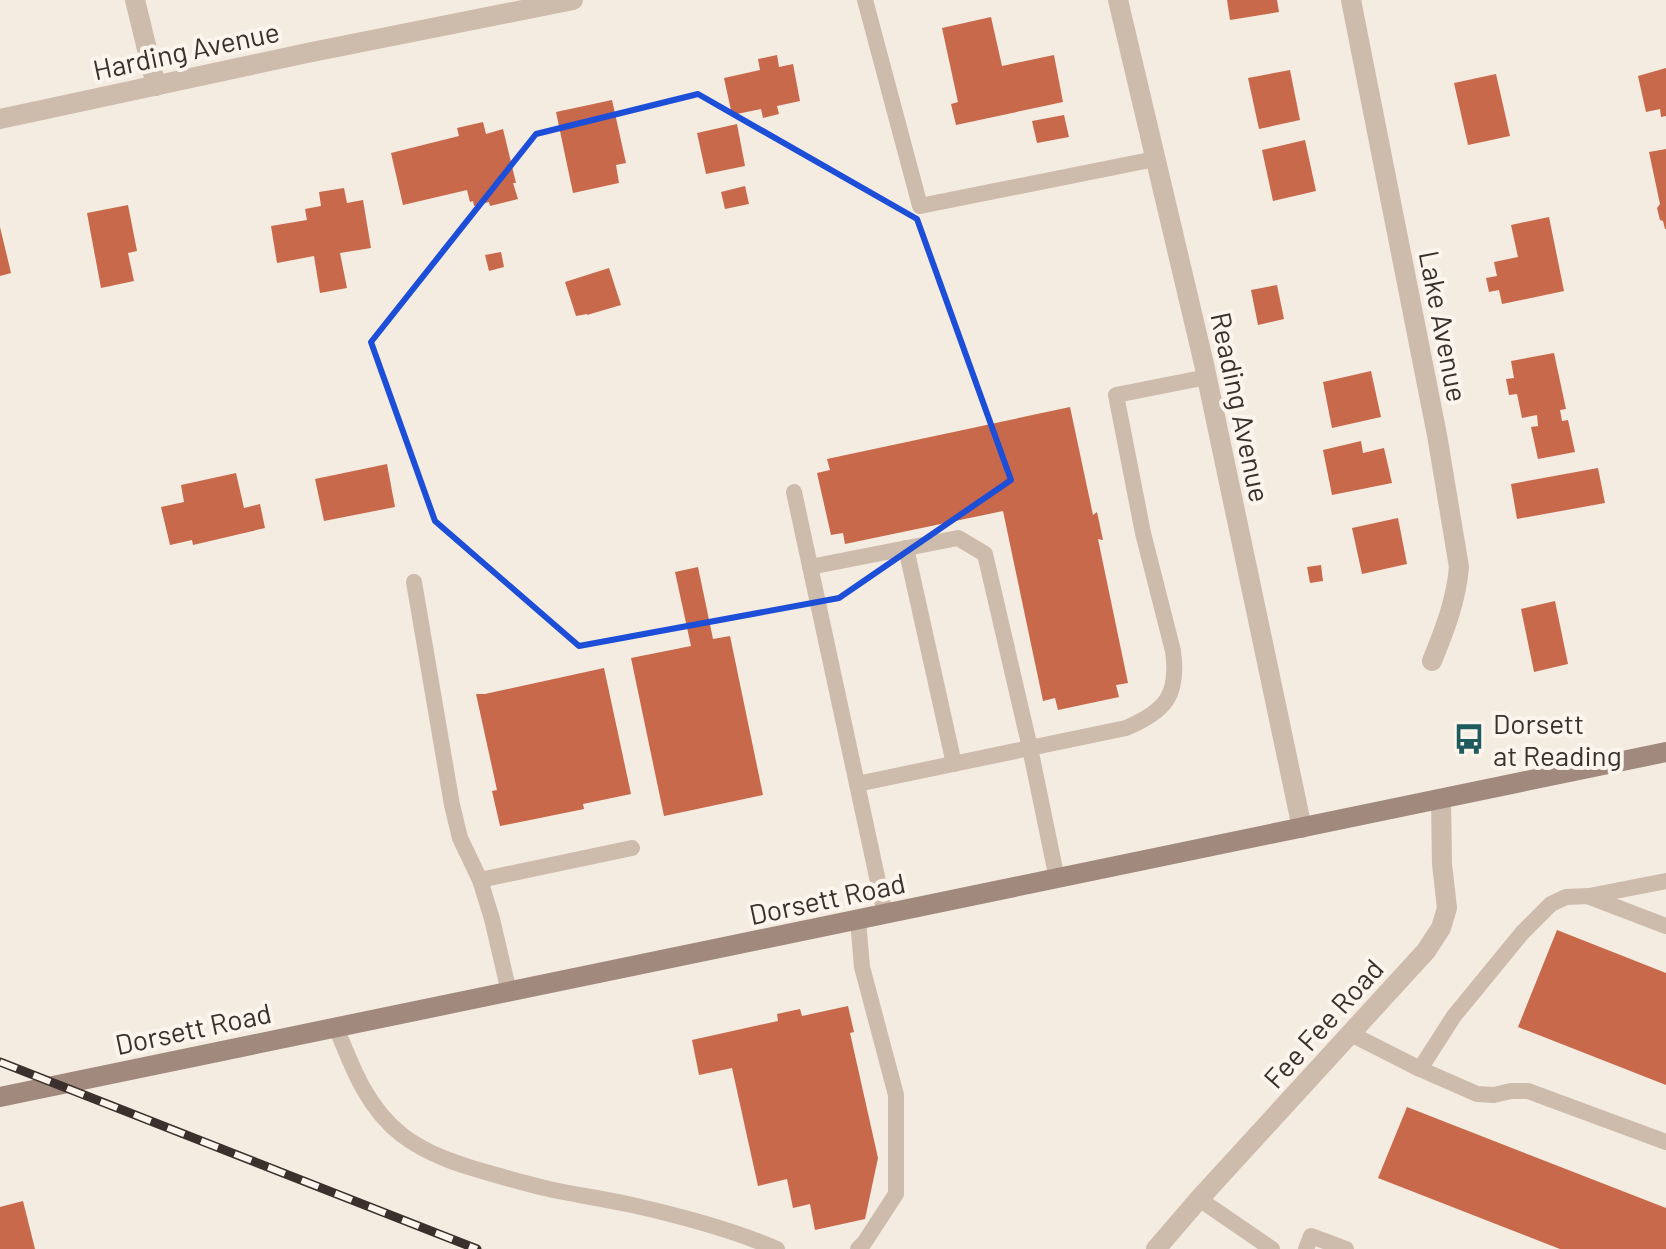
<svg xmlns="http://www.w3.org/2000/svg" width="1666" height="1249" font-family="Barlow,sans-serif">
	<style>
		.building { fill: #c8694b }
		.lines { fill: none; stroke-linecap: round; stroke-linejoin: round }
		.service { stroke: #cdbbac; stroke-width: 16 }
		.minor { stroke: #cdbbac; stroke-width: 20 }
		.secondary { stroke: #a18a7d; stroke-width: 20 }
		.rail-casing { stroke: #3b302b; stroke-width: 9 }
		.rail { stroke: #fbf5ee; stroke-width: 6; stroke-dasharray: 18; stroke-linecap: butt }
		.marked { fill: none; stroke: #1d4ed8; stroke-width: 6; stroke-linejoin: round }
		.labels { text-anchor: middle; dominant-baseline: central; stroke-width: 8; stroke-linejoin: round; paint-order: stroke }
		.street-label { font-size: 28px; fill: #3b302b; stroke: #fbf5ee }
		.poi-label { font-size: 28px; fill: #3b302b; stroke: #fbf5ee; text-anchor: start }
	</style>
	<rect width="100%" height="100%" fill="#f4ebe1"/>
	<g class="building">
		<polygon points="1227,0 1277,0 1279,12 1230,20"/>
		<polygon points="991,17 1002,66 1054,55 1063,102 956,125 951,104 958,102 942,28"/>
		<polygon points="777,55 779,67 793,64 800,101 777,106 779,114 763,118 761,109 732,115 724,78 760,70 758,59"/>
		<polygon points="1666,68 1666,116 1661,117 1660,109 1646,112 1638,76"/>
		<polygon points="1290,70 1300,120 1259,129 1248,78"/>
		<polygon points="1496,74 1510,136 1468,145 1454,83"/>
		<polygon points="612,100 626,163 616,165 619,183 573,193 556,112"/>
		<polygon points="1064,115 1069,137 1037,143 1032,121"/>
		<polygon points="483,122 486,134 503,129 516,183 513,183 518,199 490,206 489,202 474,206 473,201 470,202 467,190 403,205 391,153 459,136 457,128"/>
		<polygon points="737,124 745,166 706,174 697,133"/>
		<polygon points="1305,140 1316,191 1273,201 1262,150"/>
		<polygon points="1666,149 1666,229 1665,229 1663,221 1660,220 1657,208 1660,204 1649,152"/>
		<polygon points="745,186 749,204 725,209 721,192"/>
		<polygon points="344,188 347,203 363,200 371,248 340,253 347,288 320,293 314,256 277,263 271,226 307,220 305,209 321,206 319,192"/>
		<polygon points="128,205 137,251 128,253 134,281 101,288 87,213"/>
		<polygon points="1549,217 1564,291 1502,304 1499,290 1489,292 1486,278 1497,276 1494,262 1518,257 1511,225"/>
		<polygon points="0,227 11,273 0,276"/>
		<polygon points="501,252 504,267 489,271 485,255"/>
		<polygon points="609,268 621,305 587,315 587,314 576,316 565,282"/>
		<polygon points="1277,285 1284,319 1258,325 1251,290"/>
		<polygon points="1554,353 1566,409 1560,410 1562,421 1568,420 1575,452 1538,459 1531,427 1538,426 1537,415 1522,418 1517,394 1509,395 1506,379 1514,378 1511,361"/>
		<polygon points="1371,371 1381,417 1332,428 1323,382"/>
		<polygon points="1070,407 1093,515 1097,512 1103,540 1098,539 1128,683 1116,685 1119,697 1058,710 1055,698 1043,701 1003,511 845,544 843,533 831,535 817,473 830,470 827,459"/>
		<polygon points="1361,441 1363,453 1384,448 1392,483 1332,495 1323,450"/>
		<polygon points="387,464 395,507 324,521 315,479"/>
		<polygon points="1598,468 1605,503 1517,519 1511,484"/>
		<polygon points="236,473 244,508 260,504 265,528 193,545 192,540 170,545 161,507 184,502 181,485"/>
		<polygon points="1398,518 1407,564 1362,574 1352,528"/>
		<polygon points="1321,565 1323,581 1310,583 1307,567"/>
		<polygon points="698,567 713,639 730,636 763,795 664,816 631,658 691,646 675,572"/>
		<polygon points="1555,601 1568,664 1534,672 1521,609"/>
		<polygon points="604,668 631,794 583,804 584,809 500,826 492,791 497,790 476,694 485,694"/>
		<polygon points="1557,930 1666,973 1666,1085 1518,1027"/>
		<polygon points="848,1006 854,1032 850,1033 878,1158 865,1219 815,1230 810,1204 793,1208 787,1179 758,1186 732,1068 699,1075 692,1040 778,1021 777,1014 800,1009 802,1016"/>
		<polygon points="1407,1107 1666,1208 1666,1249 1560,1249 1378,1178"/>
		<polygon points="23,1201 35,1249 0,1249 0,1207"/>
	</g>
	<g class="lines">
		<g class="service">
			<polyline points="865,0 920,206 1155,159"/>
			<polyline points="794,492 857,784"/>
			<polyline points="906,548 954,764"/>
			<polyline points="810,567 958,538 985,554 1030,748 1057,879"/>
			<polyline points="414,582 452,805 460,838 480,880 492,919 509,992"/>
			<polyline points="480,880 632,848"/>
			<polyline points="1590,897 1666,926"/>
			<path d="M885,914L857,784L1126,728C1166,711 1179,695 1173,651L1143,533L1116,395L1207,377"/>
			<path d="M336,1027C352,1067 367,1108 402,1135C429,1156 464,1166 496,1175C514,1180 531,1185 549,1189C576,1195 605,1199 632,1205C681,1216 731,1229 777,1249"/>
			<polyline points="1351,1034 1420,1069 1454,1016 1522,933 1551,904 1566,897 1589,896 1666,881"/>
			<polyline points="1420,1069 1477,1094 1494,1095 1511,1091 1528,1091 1666,1142"/>
			<polyline points="1199,1199 1272,1249"/>
			<polyline points="858,1249 864,1243 896,1194 896,1095 862,967 858,920"/>
			<polyline points="1306,1249 1311,1236 1346,1249"/>
		</g>
		<g class="minor">
			<polyline points="135,0 156,86"/>
			<polyline points="1118,0 1204,364 1302,828"/>
			<path d="M1351,0L1437,435L1459,567C1456,601 1445,629 1432,661"/>
			<polyline points="0,119 307,53 573,0"/>
			<polyline points="1156,1249 1199,1199 1426,951 1441,928 1447,908 1442,864 1441,800"/>
		</g>
		<polyline class="secondary" points="0,1097 1666,752"/>
		<defs>
			<polyline id="rail" points="0,1062 477,1249"/>
		</defs>
		<use href="#rail" class="rail-casing"/>
		<use href="#rail" class="rail"/>
	</g>
	<path class="marked" d="M698,94L917,219L1011,480L839,598L579,646L435,521L371,342L536,134Z"/>
	<defs>
		<symbol id="bus-bare" viewBox="-9 -9 18 18"><path d="M-5-6H5V4H4V6H2V4H-2V6H-4V4H-5ZM-3.5-4V0h7V-4ZM-3.5 1.2v1.5H-2V1.2ZM2 1.2v1.5H3.5V1.2Z" fill="#1f5a5e" stroke="#fbf5ee" stroke-width="2.5" paint-order="stroke"/></symbol>
	</defs>
	<g fill-rule="evenodd">
		<use href="#bus-bare" x="1447" y="717" width="44" height="44"/>
	</g>
	<g class="labels">
		<g class="street-label">
			<text transform="translate(186 50) rotate(-12)">Harding Avenue</text>
			<text transform="translate(1444 326) rotate(79)">Lake Avenue</text>
			<text transform="translate(1241 407) rotate(78)">Reading Avenue</text>
			<text transform="translate(827 898) rotate(-12)">Dorsett Road</text>
			<text transform="translate(1323 1023) rotate(-48)">Fee Fee Road</text>
			<text transform="translate(193 1028) rotate(-12)">Dorsett Road</text>
		</g>
		<g class="poi-label">
			<text x="1493" y="723">Dorsett<tspan x="1493" dy="32">at Reading</tspan></text>
		</g>
	</g>
</svg>
